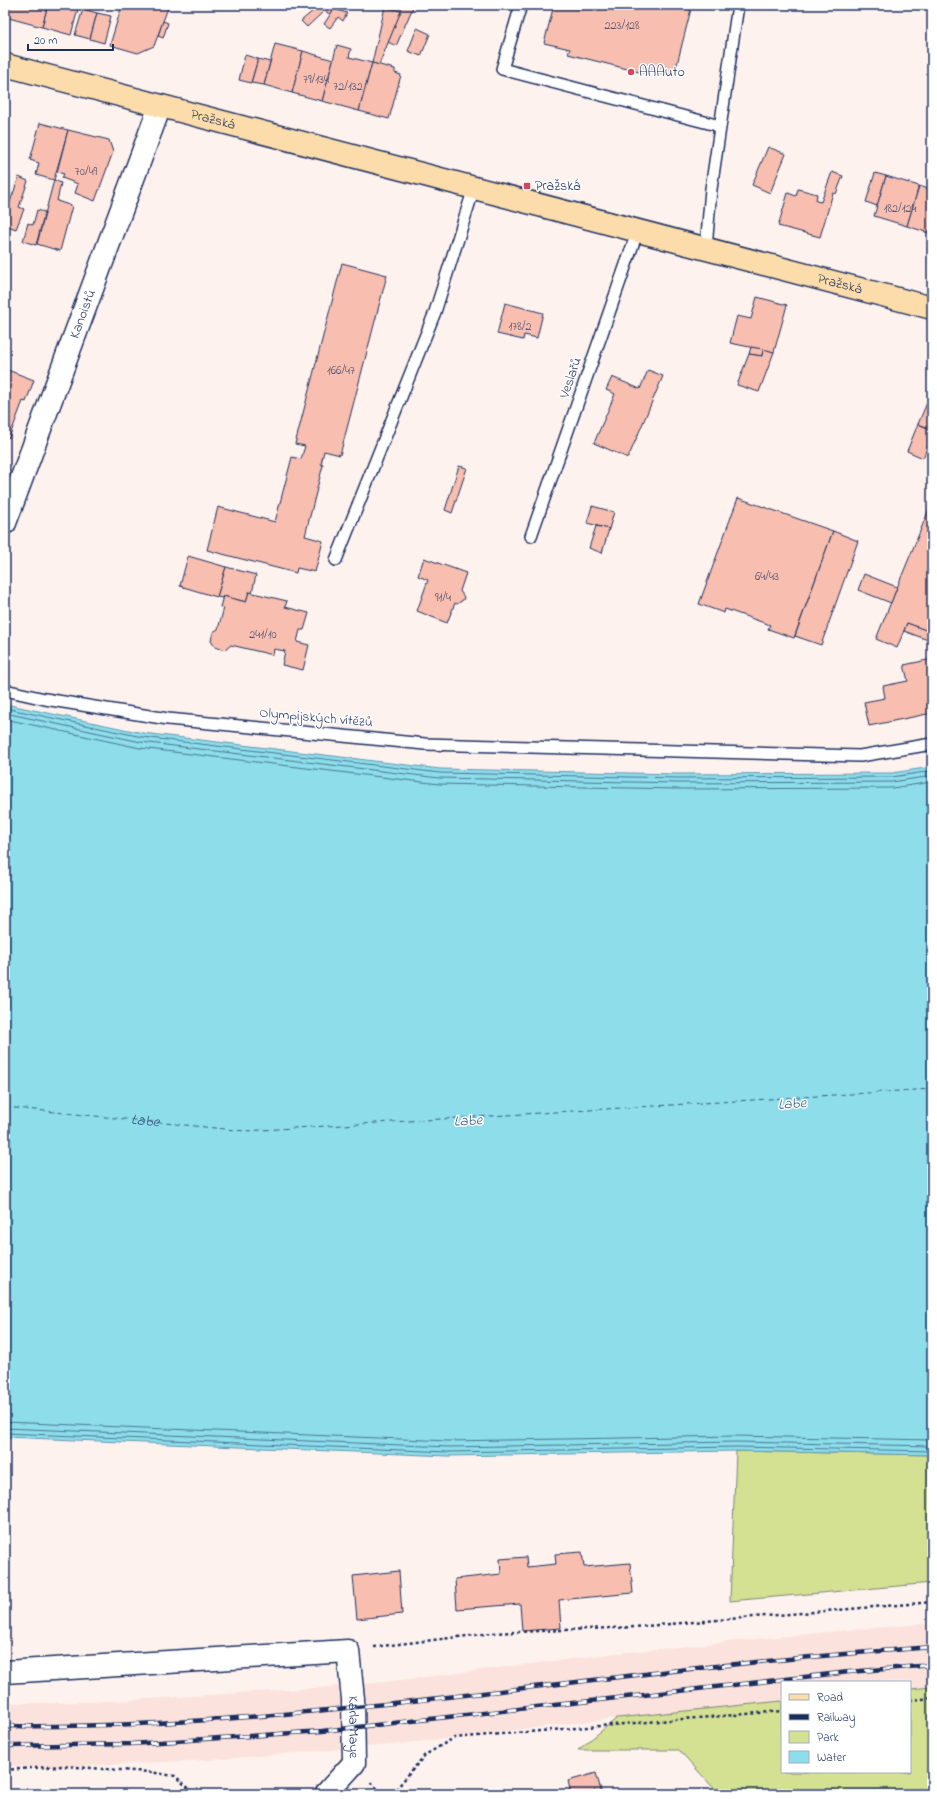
<svg xmlns="http://www.w3.org/2000/svg" width="937" height="1799" font-family="'Indie Flower',sans-serif">
	<style>
		.built { fill: #fce2dc }
		.green { fill: #d4e092; stroke: #788878 }
		.water { fill: #8dddea; stroke: #5f97b2 }
		.lines { fill: none; stroke-linecap: round; stroke-linejoin: round }
		.shore { stroke: #497596; stroke-width: 1 }
		.ferry { stroke: #385a81; stroke-width: 1; stroke-dasharray: 5 4; stroke-linecap: butt }
		.building { fill: #f8beaf; stroke: #1b2f5e }
		.service-casing { stroke: #1b2f5e; stroke-width: 14 }
		.minor-casing { stroke: #1b2f5e; stroke-width: 25 }
		.primary-casing { stroke: #1b2f5e; stroke-width: 25 }
		.path { stroke: #1b2f5e; stroke-width: 2.5; stroke-dasharray: 3 3; stroke-linecap: butt }
		.service { stroke: #fff; stroke-width: 11 }
		.minor { stroke: #fff; stroke-width: 22 }
		.primary { stroke: #fcdcab; stroke-width: 22 }
		.rail-casing { stroke: #1b2f5e; stroke-width: 4.5 }
		.rail { stroke: #fff; stroke-width: 3; stroke-dasharray: 9; stroke-linecap: butt }
		.poi-dot { fill: #d1495b; stroke: #fff; stroke-width: 1.5 }
		.labels { text-anchor: middle; dominant-baseline: central; stroke-width: 3; stroke-linejoin: round; paint-order: stroke }
		.number-label { font-size: 12px; fill: #525372 }
		.poi-label { font-size: 14px; fill: #1b2f5e; stroke: #fff; text-anchor: start }
		.street-label { font-size: 14px; fill: #1b2f5e; stroke: #fff }
		.water-label { font-size: 15px; font-style: italic; fill: #385a81; stroke: #fff }
	</style>
	<rect width="100%" height="100%" fill="#fef2ef"/>
	<filter id="ink" filterUnits="userSpaceOnUse"><feTurbulence type="fractalNoise" baseFrequency=".025" numOctaves="2"/><feDisplacementMap in="SourceGraphic" scale="8" xChannelSelector="R" yChannelSelector="G"/><feConvolveMatrix kernelMatrix="1 2 1 2 8 2 1 2 1" color-interpolation-filters="sRGB"/></filter>
	<g filter="url(#ink)">
		<polygon class="built" points="932,1623 932,1687 910,1689 910,1682 782,1682 782,1701 617,1718 391,1745 210,1760 52,1767 5,1766 5,1703 52,1703 132,1700 315,1688 385,1682 609,1654 847,1630"/>
		<g class="green">
			<polygon points="736,1451 932,1455 932,1583 730,1601"/>
			<polygon points="932,1687 932,1794 719,1794 679,1750 578,1750 617,1718 782,1701 782,1772 910,1772 910,1689"/>
		</g>
		<polygon class="water" points="5,704 143,733 440,769 678,774 892,773 932,767 932,1455 736,1451 448,1456 5,1437"/>
		<g class="lines">
			<g class="shore">
				<polyline points="5,708 142,737 440,773 678,778 892,777 932,771"/>
				<polyline points="5,713 141,742 439,778 678,783 892,782 932,776"/>
				<polyline points="5,719 140,748 439,784 678,789 892,788 932,782"/>
				<polyline points="5,1422 448,1441 736,1436 932,1440"/>
				<polyline points="5,1428 448,1447 736,1442 932,1446"/>
				<polyline points="5,1433 448,1452 736,1447 932,1451"/>
			</g>
			<path class="ferry" id="s1" d="M5,1107L245,1131L932,1089"/>
		</g>
		<g class="building">
			<polygon points="8,5 48,5 42,27 5,17"/>
			<polygon points="48,5 79,5 71,35 42,27"/>
			<polygon points="122,5 169,5 154,46 138,53 110,45"/>
			<polygon points="320,5 326,5 334,9 330,14 324,11 307,27 301,21"/>
			<polygon points="403,5 414,5 396,46 388,42"/>
			<polygon points="554,5 692,5 674,76 649,70 647,74 568,54 570,49 544,43"/>
			<polygon points="385,7 401,11 379,65 372,63"/>
			<polygon points="83,9 97,13 90,39 75,35"/>
			<polygon points="334,9 347,13 343,21 338,17 330,28 324,24"/>
			<polygon points="97,13 111,16 104,43 90,39"/>
			<polygon points="163,21 168,23 163,38 158,36"/>
			<polygon points="417,28 430,34 421,56 408,51"/>
			<polygon points="275,44 303,51 292,93 264,85"/>
			<polygon points="337,45 351,49 349,57 372,63 359,111 322,101"/>
			<polygon points="303,51 333,60 322,101 292,93"/>
			<polygon points="245,55 258,59 251,83 239,80"/>
			<polygon points="258,59 270,62 264,85 251,83"/>
			<polygon points="372,63 395,69 395,73 401,75 389,119 359,111"/>
			<polygon points="40,123 68,130 54,180 36,175 39,163 30,160"/>
			<polygon points="68,130 109,140 113,152 95,201 75,193 78,184 62,178 64,174 57,172"/>
			<polygon points="768,147 786,154 770,193 752,185"/>
			<polygon points="832,172 843,176 836,194 833,193 820,237 778,226 788,193 796,196 798,189 817,194 816,201 821,202"/>
			<polygon points="875,173 886,176 877,206 866,202"/>
			<polygon points="886,176 919,186 907,226 874,216"/>
			<polygon points="19,177 28,181 19,207 24,209 16,229 5,225 5,216"/>
			<polygon points="54,180 61,183 57,201 72,206 60,251 37,244"/>
			<polygon points="919,186 932,190 932,234 907,226"/>
			<polygon points="37,210 45,212 36,245 23,241 28,223 33,225"/>
			<polygon points="342,263 387,275 340,455 324,451 321,464 323,465 305,536 323,541 315,572 297,568 296,573 207,550 218,507 275,522 292,457 301,459 305,446 295,444"/>
			<polygon points="757,297 787,305 774,352 730,343 737,316 751,319"/>
			<polygon points="505,303 543,313 537,338 524,335 523,340 497,334"/>
			<polygon points="751,347 763,349 762,356 749,354"/>
			<polygon points="763,349 774,352 759,392 737,385 749,354 762,356"/>
			<polygon points="5,369 34,380 26,402 23,401 9,438 5,436"/>
			<polygon points="648,370 663,376 628,458 594,443 615,394 606,390 612,377 640,389"/>
			<polygon points="932,391 932,419 929,428 918,424"/>
			<polygon points="918,424 932,430 932,436 923,458 907,451"/>
			<polygon points="459,466 467,468 452,513 445,510"/>
			<polygon points="738,498 833,531 794,638 768,629 770,625 725,609 724,613 699,604"/>
			<polygon points="932,502 932,633 907,623 897,648 876,639"/>
			<polygon points="592,506 614,512 609,529 587,523"/>
			<polygon points="596,526 609,529 602,553 589,548"/>
			<polygon points="833,531 858,541 821,645 795,636"/>
			<polygon points="188,556 226,567 217,597 180,586"/>
			<polygon points="424,558 466,573 460,591 464,597 463,600 457,604 455,603 447,623 417,611 428,580 418,576"/>
			<polygon points="226,567 256,575 252,593 249,592 246,602 223,596 222,598 217,597"/>
			<polygon points="864,574 897,587 891,603 858,590"/>
			<polygon points="249,592 287,601 285,607 309,613 304,630 300,630 297,642 309,645 303,670 282,665 285,651 274,649 273,655 231,645 225,650 215,647 211,641 213,632 218,629 224,608 220,607 223,596 246,602"/>
			<polygon points="907,623 931,632 928,640 904,631"/>
			<polygon points="932,659 932,713 869,726 864,702 885,698 883,686 908,681 904,665"/>
			<polygon points="582,1552 584,1567 630,1563 633,1593 559,1600 561,1628 522,1631 520,1604 457,1609 455,1579 501,1574 500,1559 526,1557 527,1567 556,1564 555,1554"/>
			<polygon points="399,1571 402,1614 357,1619 353,1576"/>
			<polygon points="596,1773 602,1794 571,1794 568,1781"/>
		</g>
		<g class="lines">
			<defs>
				<g id="service">
					<polyline points="521,5 502,69 720,126"/>
					<polyline points="706,248 711,189 738,5"/>
					<polyline points="531,536 638,230"/>
					<polyline points="336,560 435,312 474,188"/>
					<polyline points="5,690 45,699 168,719 425,744 860,756 932,744"/>
				</g>
				<g id="minor">
					<path id="s2" d="M5,523L160,106"/>
					<path id="s3" d="M5,1672L348,1651L353,1699L354,1763L326,1794"/>
				</g>
				<g id="primary">
					<path id="s4" d="M5,65L932,308"/>
				</g>
			</defs>
			<use href="#service" class="service-casing"/>
			<use href="#minor" class="minor-casing"/>
			<use href="#primary" class="primary-casing"/>
			<g class="path">
				<polyline points="374,1647 492,1633 635,1627 932,1602"/>
				<polyline points="910,1700 932,1698"/>
				<polyline points="5,1770 62,1766 149,1772 175,1776 195,1794"/>
				<polyline points="371,1782 382,1794"/>
				<polyline points="392,1794 425,1755 454,1738 782,1711"/>
			</g>
			<use href="#service" class="service"/>
			<use href="#minor" class="minor"/>
			<use href="#primary" class="primary"/>
			<defs>
				<g id="rail">
					<path d="M5,1726C208,1729 410,1701 611,1678C718,1665 825,1655 932,1647"/>
					<polyline points="5,1746 131,1744 322,1731 849,1672 932,1665"/>
				</g>
			</defs>
			<use href="#rail" class="rail-casing"/>
			<use href="#rail" class="rail"/>
		</g>
	</g>
	<g class="poi-dot">
		<circle cx="631" cy="72" r="4"/>
		<rect x="523" y="182" width="8" height="8" rx="2"/>
	</g>
	<g class="labels">
		<g class="number-label">
			<text x="622" y="26">223/128</text>
			<text x="316" y="80">79/134</text>
			<text x="348" y="87">72/132</text>
			<text x="86" y="172">70/49</text>
			<text x="900" y="209">182/124</text>
			<text x="520" y="327">178/2</text>
			<text x="341" y="371">166/47</text>
			<text x="767" y="577">64/43</text>
			<text x="443" y="598">91/4</text>
			<text x="263" y="635">241/10</text>
		</g>
		<g class="poi-label">
			<text x="639" y="72">AAAuto</text>
			<text x="535" y="186">Pražská</text>
		</g>
		<g class="street-label">
			<text stroke="none"><textPath href="#s4" startOffset="215">Pražská</textPath></text>
			<text stroke="none"><textPath href="#s4" startOffset="863">Pražská</textPath></text>
			<text stroke="none"><textPath href="#s2" startOffset="223">Kanoistů</textPath></text>
			<text transform="translate(571 378) rotate(-71)">Veslařů</text>
			<text transform="translate(316 718) rotate(5)">Olympijských vítězů</text>
			<text stroke="none"><textPath href="#s3" startOffset="420">Karla Maye</textPath></text>
		</g>
		<g class="water-label">
			<text transform="translate(792 1104) rotate(-4)">Labe</text>
			<text stroke="none"><textPath href="#s1" startOffset="141">Labe</textPath></text>
			<text transform="translate(468 1121) rotate(-3)">Labe</text>
		</g>
	</g>
	<rect width="937" height="1799" fill="none" stroke="#fff" stroke-width="20"/>
	<rect x="10" y="10" width="917" height="1779" fill="none" stroke="#1b2f5e" stroke-width="1.5" filter="url(#ink)"/>
	<rect x="781" y="1681" width="130" height="92" fill="#ffffff" stroke="#a4acbf"/>
	<rect x="789" y="1694" width="20" height="6" fill="#fcdcab" stroke="#a4acbf"/>
	<text x="817" y="1701" font-size="12" fill="#1b2f5e">Road</text>
	<rect x="789" y="1714" width="20" height="6" fill="#1b2f5e" stroke="#a4acbf"/>
	<text x="817" y="1721" font-size="12" fill="#1b2f5e">Railway</text>
	<rect x="789" y="1731" width="20" height="12" fill="#d4e092" stroke="#a4acbf"/>
	<text x="817" y="1741" font-size="12" fill="#1b2f5e">Park</text>
	<rect x="789" y="1751" width="20" height="12" fill="#8dddea" stroke="#a4acbf"/>
	<text x="817" y="1761" font-size="12" fill="#1b2f5e">Water</text>
	<path d="M28 44v6h85v-6" fill="none" stroke="#1b2f5e" stroke-width="2"/>
	<text x="34" y="44" font-size="12" fill="#1b2f5e" stroke="#ffffff" stroke-width="3" paint-order="stroke">20 m</text>
</svg>
